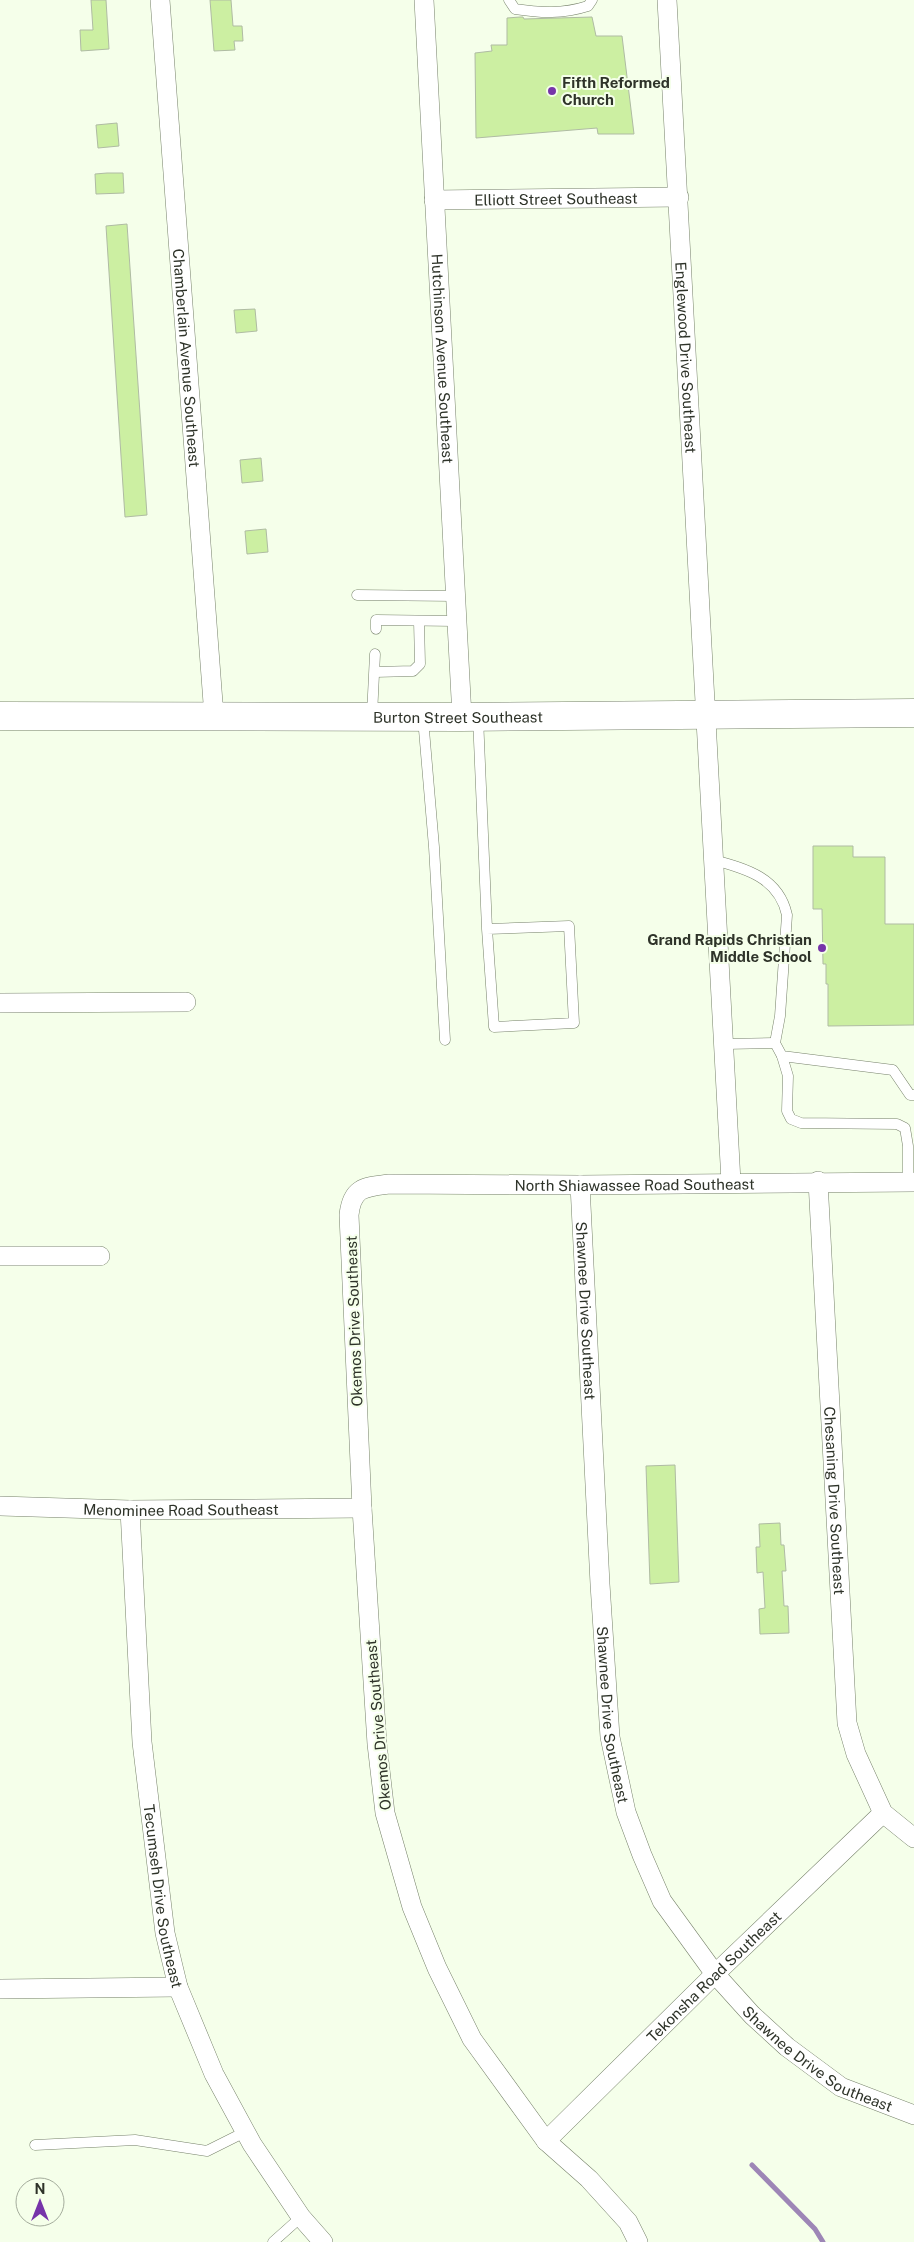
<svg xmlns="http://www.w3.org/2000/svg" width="914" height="2242" font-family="'Public Sans',sans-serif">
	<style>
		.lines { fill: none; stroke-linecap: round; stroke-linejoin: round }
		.stream { stroke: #9d86b6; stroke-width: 5 }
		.building { fill: #ccefa2; stroke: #afbba3 }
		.service-casing { stroke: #77826b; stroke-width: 11 }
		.minor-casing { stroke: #77826b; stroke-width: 20 }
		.secondary-casing { stroke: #77826b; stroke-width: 29 }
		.service { stroke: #fff; stroke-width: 10 }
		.minor { stroke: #fff; stroke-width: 19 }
		.secondary { stroke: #fff; stroke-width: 28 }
		.poi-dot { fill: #7634a9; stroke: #f5ffea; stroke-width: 2 }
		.labels { text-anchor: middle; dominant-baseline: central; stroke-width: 4; stroke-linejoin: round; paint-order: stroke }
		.poi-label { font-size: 15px; font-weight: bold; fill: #2e3329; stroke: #f5ffea; text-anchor: start }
		.street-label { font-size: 15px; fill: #2e3329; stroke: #f5ffea }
	</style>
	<rect width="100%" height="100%" fill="#f5ffea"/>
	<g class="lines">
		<polyline class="stream" points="752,2165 815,2229 823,2242"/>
	</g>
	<g class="building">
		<polygon points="91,0 106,0 109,49 81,51 80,30 93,30"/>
		<polygon points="210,0 231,0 233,26 242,26 243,41 234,41 235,50 214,51"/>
		<polygon points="520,17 523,17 524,19 592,17 596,36 622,36 634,134 598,134 597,128 476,138 475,53 492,51 491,45 507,45 507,18"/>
		<polygon points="117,123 119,146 98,148 96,125"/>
		<polygon points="107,173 123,173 124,193 96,194 95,174"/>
		<polygon points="127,224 147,515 125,517 106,226"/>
		<polygon points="255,309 257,331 236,333 234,310"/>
		<polygon points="261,458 263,481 242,483 240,460"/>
		<polygon points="266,529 268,552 247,554 245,531"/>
		<polygon points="813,846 853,846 853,857 885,857 885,924 914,924 914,1025 828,1026 828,984 826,984 826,964 823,964 822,909 813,909"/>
		<polygon points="675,1465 679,1582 650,1584 646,1466"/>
		<polygon points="780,1523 781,1545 784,1545 786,1571 782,1571 784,1606 788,1606 789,1633 760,1634 759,1609 765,1608 763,1572 757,1573 756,1547 760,1547 759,1524"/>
	</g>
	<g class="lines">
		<defs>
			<g id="service">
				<path d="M509,0L515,9C541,13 563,14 588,6L592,0"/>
				<polyline points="357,595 455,596"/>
				<polyline points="376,629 376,620 456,621"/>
				<polyline points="375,672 413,671 420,664 419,621"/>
				<polyline points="372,715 375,654"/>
				<polyline points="478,717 487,929 569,926 574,1023 494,1027 487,929"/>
				<polyline points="423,718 434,847 445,1040"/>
				<path d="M714,860C747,869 779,878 787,915L780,1016L775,1043L782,1056L893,1070L910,1095H914"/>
				<polyline points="724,1044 775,1043"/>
				<polyline points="782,1056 788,1076 787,1111 791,1119 801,1123 897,1124 905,1128 908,1146 908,1182"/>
				<polyline points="35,2145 135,2140 207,2151 245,2132"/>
				<polyline points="273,2242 301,2217"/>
			</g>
			<g id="minor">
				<path id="s1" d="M160,0L214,716"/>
				<path id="s2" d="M424,0L462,717"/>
				<path id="s3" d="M667,0L731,1182"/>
				<path id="s4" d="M434,200L679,197"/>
				<polyline points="0,1003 186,1002"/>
				<path id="s5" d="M818,1181L847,1723L856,1754L883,1813L914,1838"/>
				<path id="s6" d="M580,1185L600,1584L610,1737L626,1812L642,1855L662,1901L715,1974L752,2015L787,2047L841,2087L914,2115"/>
				<polyline points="0,1256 100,1256"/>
				<path id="s7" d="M0,1506L130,1510L362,1508"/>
				<path id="s8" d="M130,1510L142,1742L165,1933L178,1987L214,2074L252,2144L301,2217L323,2242"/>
				<polyline points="0,1989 178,1987"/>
				<path id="s9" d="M546,2141L715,1974L883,1813"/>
				<path id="s10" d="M638,2242L628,2222L589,2179L546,2141L472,2039L437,1968L412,1907L385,1813L377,1744L362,1508L349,1215C352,1187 365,1187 389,1184L580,1185L914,1182"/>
			</g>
			<g id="secondary">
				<path id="s11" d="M0,716L462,717L914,713"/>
			</g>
		</defs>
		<use href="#service" class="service-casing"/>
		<use href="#minor" class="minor-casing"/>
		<use href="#secondary" class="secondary-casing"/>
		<use href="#service" class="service"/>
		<use href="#minor" class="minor"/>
		<use href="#secondary" class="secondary"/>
	</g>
	<g class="poi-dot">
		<circle cx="552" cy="91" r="5"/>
		<circle cx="822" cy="948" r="5"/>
	</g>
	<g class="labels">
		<g class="poi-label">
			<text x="562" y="82">Fifth Reformed<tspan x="562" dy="17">Church</tspan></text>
			<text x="812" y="939" text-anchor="end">Grand Rapids Christian<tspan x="812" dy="17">Middle School</tspan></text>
		</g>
		<g class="street-label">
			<text stroke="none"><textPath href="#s4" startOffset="122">Elliott Street Southeast</textPath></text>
			<text stroke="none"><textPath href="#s3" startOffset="358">Englewood Drive Southeast</textPath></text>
			<text stroke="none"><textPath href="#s1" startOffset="359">Chamberlain Avenue Southeast</textPath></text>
			<text stroke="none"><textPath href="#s2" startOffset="359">Hutchinson Avenue Southeast</textPath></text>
			<text stroke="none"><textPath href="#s11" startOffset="458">Burton Street Southeast</textPath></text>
			<text stroke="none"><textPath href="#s10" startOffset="1409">North Shiawassee Road Southeast</textPath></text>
			<text stroke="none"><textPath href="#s6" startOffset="126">Shawnee Drive Southeast</textPath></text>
			<text transform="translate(354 1321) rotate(-92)">Okemos Drive Southeast</text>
			<text stroke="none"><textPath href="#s5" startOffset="320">Chesaning Drive Southeast</textPath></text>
			<text stroke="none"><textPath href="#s7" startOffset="181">Menominee Road Southeast</textPath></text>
			<text stroke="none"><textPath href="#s6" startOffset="531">Shawnee Drive Southeast</textPath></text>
			<text transform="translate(378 1725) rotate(-95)">Okemos Drive Southeast</text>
			<text stroke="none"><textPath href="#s8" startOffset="388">Tecumseh Drive Southeast</textPath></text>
			<text stroke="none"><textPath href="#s9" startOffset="235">Tekonsha Road Southeast</textPath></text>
			<text stroke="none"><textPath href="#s6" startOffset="951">Shawnee Drive Southeast</textPath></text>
		</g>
	</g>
	<g transform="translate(40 2202)"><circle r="24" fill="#f5ffea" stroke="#a5ad9d"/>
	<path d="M0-4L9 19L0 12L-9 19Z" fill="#7634a9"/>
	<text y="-8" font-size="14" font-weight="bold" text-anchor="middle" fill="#2e3329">N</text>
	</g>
</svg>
